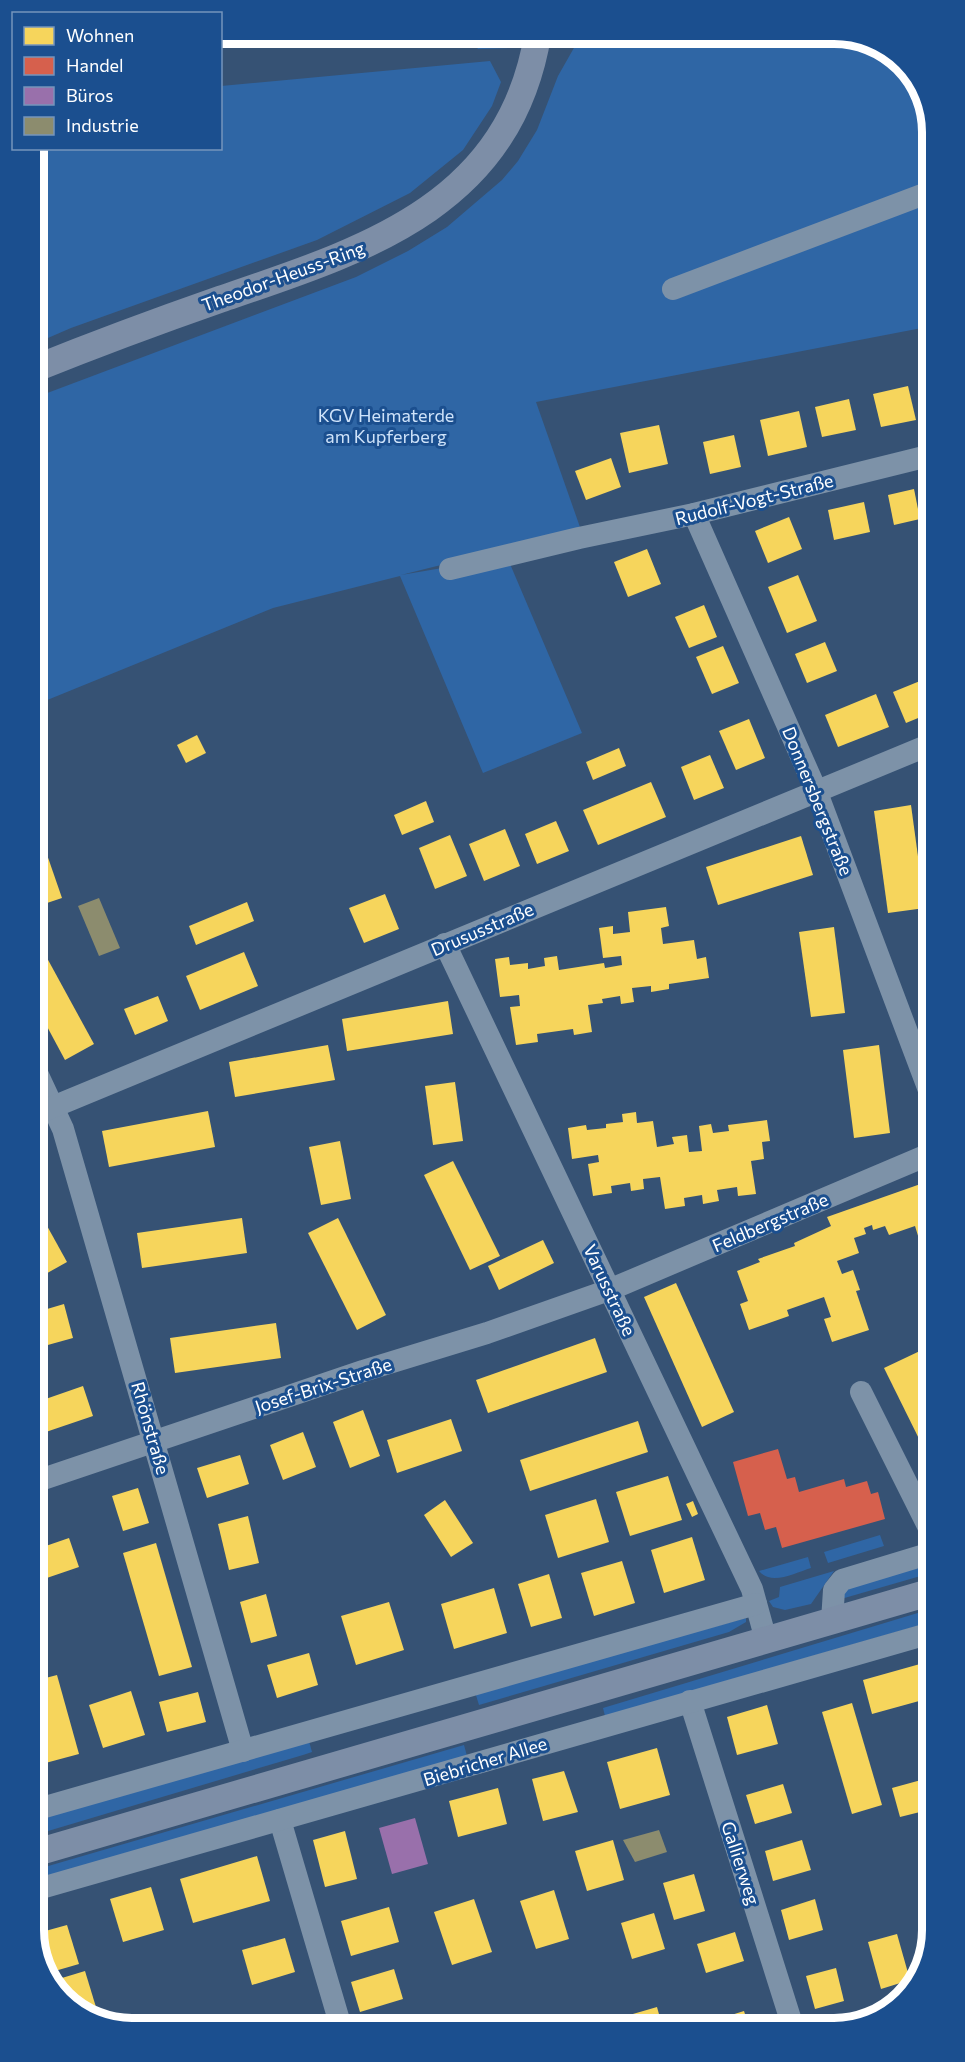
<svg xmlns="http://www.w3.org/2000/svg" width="965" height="2062" font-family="Commissioner,sans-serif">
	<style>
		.green { fill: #2f66a5 }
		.homes { fill: #f6d55c }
		.shops { fill: #d6604d }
		.offices { fill: #9970ab }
		.industry { fill: #8c8c6e }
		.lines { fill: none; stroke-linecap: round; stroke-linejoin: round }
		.minor { stroke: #7d92a8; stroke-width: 22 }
		.major { stroke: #7d8ea7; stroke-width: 27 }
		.labels { text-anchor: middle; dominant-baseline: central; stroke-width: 6; stroke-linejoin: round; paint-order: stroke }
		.street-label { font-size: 18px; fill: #fff; stroke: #1b4f8f }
		.park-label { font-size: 18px; fill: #cfe3fa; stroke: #1b4f8f }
		.rim { fill: none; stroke: #fff; stroke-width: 8 }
	</style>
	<rect width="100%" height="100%" fill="#365274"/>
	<g class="green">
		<polygon points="467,33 516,33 512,48 478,49"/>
		<polygon points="590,33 840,33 894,54 927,99 927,327 536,402 581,530 401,575 507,557 582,733 483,773 400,576 273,608 35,705 34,398 356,277 408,251 447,227 502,180 518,161 537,130 558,76 579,39"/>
		<polygon points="490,61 501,82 492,106 463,150 410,193 317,240 71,328 34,344 33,149 220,148 221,86"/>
		<polygon points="880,1535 884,1546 828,1563 824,1552"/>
		<path d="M808,1557L811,1568C795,1573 771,1586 759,1571Z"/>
		<polygon points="931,1559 931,1573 841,1599 850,1580"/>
		<polygon points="834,1571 811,1604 785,1610 773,1607 769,1601 779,1597 780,1587"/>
		<polygon points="931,1609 931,1622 605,1716 603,1708"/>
		<polygon points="746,1618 746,1622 729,1632 479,1705 475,1692"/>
		<polygon points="309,1741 312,1752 303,1755 38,1834 38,1819"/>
		<polygon points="464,1745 467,1756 38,1882 38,1869"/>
	</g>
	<g class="homes">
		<polygon points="908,386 916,420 881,427 873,394"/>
		<polygon points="849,399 856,430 822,437 815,407"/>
		<polygon points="799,411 807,447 768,456 760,420"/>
		<polygon points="659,425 668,464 629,473 620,433"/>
		<polygon points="734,435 741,467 710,474 703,442"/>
		<polygon points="611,458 621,487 586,500 575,471"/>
		<polygon points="914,489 920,519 894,525 888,495"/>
		<polygon points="864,502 870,532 834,540 828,510"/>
		<polygon points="789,517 802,549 768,563 755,531"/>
		<polygon points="647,549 661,584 628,597 614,562"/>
		<polygon points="798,575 817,621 787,633 768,587"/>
		<polygon points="704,605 717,637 689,648 675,617"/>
		<polygon points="825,642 837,671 807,683 795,654"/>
		<polygon points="723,646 739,683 712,694 696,657"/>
		<polygon points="920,681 928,703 928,714 906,723 893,692"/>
		<polygon points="876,694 889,727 838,747 825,715"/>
		<polygon points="749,719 765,758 736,770 719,731"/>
		<polygon points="197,735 206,753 186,763 177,745"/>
		<polygon points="619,748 626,766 593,780 586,762"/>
		<polygon points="710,755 724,788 694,800 681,767"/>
		<polygon points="651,782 666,817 598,845 583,810"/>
		<polygon points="426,801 434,822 402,835 394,815"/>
		<polygon points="911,805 925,908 888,913 874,811"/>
		<polygon points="35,820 62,898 35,907"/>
		<polygon points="556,821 569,851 537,864 525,834"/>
		<polygon points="505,829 520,866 484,881 469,844"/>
		<polygon points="450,835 467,876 435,889 419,848"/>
		<polygon points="801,836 813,875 718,905 706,867"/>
		<polygon points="385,894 399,929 364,943 349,908"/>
		<polygon points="247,902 254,921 196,945 189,926"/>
		<polygon points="666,907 669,926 661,928 663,944 694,940 697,959 706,957 709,978 669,984 669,989 651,992 651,986 632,988 634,1002 621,1004 620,996 602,999 603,1003 588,1005 592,1032 574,1035 573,1029 537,1034 538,1042 516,1045 510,1007 520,1006 519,995 500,997 495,959 509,957 510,965 528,963 528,969 545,966 544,958 557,956 559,970 604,963 605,968 622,965 621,956 603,958 599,928 613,926 613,934 630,932 628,912"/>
		<polygon points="834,927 845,1013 811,1017 799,932"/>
		<polygon points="35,936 94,1044 65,1060 36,1006"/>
		<polygon points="924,940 929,940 929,965 928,965"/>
		<polygon points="244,952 258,986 200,1010 186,976"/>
		<polygon points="158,996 168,1021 135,1035 124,1009"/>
		<polygon points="448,1001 453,1034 347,1051 342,1019"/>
		<polygon points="328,1045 335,1080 235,1097 229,1062"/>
		<polygon points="879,1045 890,1133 854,1138 843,1050"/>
		<polygon points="455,1082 463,1141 433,1145 425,1086"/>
		<polygon points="208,1111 215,1147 109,1167 102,1131"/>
		<polygon points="636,1112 637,1123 653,1121 657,1147 674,1144 672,1137 687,1135 689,1152 702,1151 699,1126 711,1124 713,1133 729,1131 728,1125 767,1120 770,1141 762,1142 764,1159 751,1161 756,1194 738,1196 737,1187 717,1190 719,1201 703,1204 702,1195 684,1198 685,1206 665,1209 660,1177 643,1179 644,1189 631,1191 630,1183 611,1186 612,1193 593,1196 588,1164 599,1162 598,1155 572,1159 568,1128 586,1125 587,1130 606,1128 606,1124 623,1122 622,1114"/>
		<polygon points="340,1141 351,1199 321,1205 309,1147"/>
		<polygon points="453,1161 500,1256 470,1270 424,1175"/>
		<polygon points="929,1181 930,1246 926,1237 919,1239 915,1226 889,1235 885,1226 873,1230 872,1225 864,1228 866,1234 854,1238 859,1253 837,1261 842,1274 853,1270 860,1290 856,1291 869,1330 832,1342 824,1319 831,1317 824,1297 787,1310 789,1316 749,1330 740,1304 748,1301 737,1271 760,1262 758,1259 795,1246 794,1243 831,1226 827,1217"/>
		<polygon points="41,1215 67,1262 42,1276 36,1266 36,1218"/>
		<polygon points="242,1218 247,1253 142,1268 137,1233"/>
		<polygon points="338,1218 386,1315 357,1330 308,1233"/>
		<polygon points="543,1240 554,1263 499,1290 488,1266"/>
		<polygon points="676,1283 734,1412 702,1427 644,1297"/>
		<polygon points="64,1304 73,1338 37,1348 37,1312"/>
		<polygon points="276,1323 281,1358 175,1373 170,1338"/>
		<polygon points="595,1338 607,1372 488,1413 476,1380"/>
		<polygon points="922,1350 930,1367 931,1463 884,1368"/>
		<polygon points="83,1386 93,1416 37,1435 37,1402"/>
		<polygon points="363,1410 380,1456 350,1468 333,1422"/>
		<polygon points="451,1419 462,1451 397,1473 387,1440"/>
		<polygon points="638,1421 648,1452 530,1491 520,1460"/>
		<polygon points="303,1432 316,1467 283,1480 270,1445"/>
		<polygon points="240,1455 249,1484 207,1498 197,1468"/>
		<polygon points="668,1476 682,1520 630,1536 616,1492"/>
		<polygon points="138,1488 149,1523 123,1531 112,1496"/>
		<polygon points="596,1499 609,1542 558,1558 545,1515"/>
		<polygon points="445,1500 473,1543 451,1557 424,1515"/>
		<polygon points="693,1501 698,1514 692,1517 686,1504"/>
		<polygon points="248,1516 259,1563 229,1570 218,1524"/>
		<polygon points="692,1537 705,1580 664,1593 651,1550"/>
		<polygon points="69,1538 79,1567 38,1581 37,1549"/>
		<polygon points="156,1543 192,1667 159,1676 123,1553"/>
		<polygon points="622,1561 635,1603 594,1616 581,1573"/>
		<polygon points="549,1574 562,1618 531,1627 518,1584"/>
		<polygon points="494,1588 507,1633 454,1649 441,1604"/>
		<polygon points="266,1594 277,1636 251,1643 240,1602"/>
		<polygon points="389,1602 404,1650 356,1665 341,1616"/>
		<polygon points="309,1653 318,1685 277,1698 267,1665"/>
		<polygon points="920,1664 930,1698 872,1714 863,1680"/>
		<polygon points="57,1675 79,1754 38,1765 38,1680"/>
		<polygon points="131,1691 145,1735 103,1748 89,1705"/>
		<polygon points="198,1692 206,1722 167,1732 159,1702"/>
		<polygon points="852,1703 882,1805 852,1814 822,1712"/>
		<polygon points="767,1705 778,1744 737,1755 727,1717"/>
		<polygon points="657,1748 670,1795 620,1809 607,1762"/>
		<polygon points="564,1771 578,1812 543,1821 532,1779"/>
		<polygon points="932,1777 932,1809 900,1817 892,1788"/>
		<polygon points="783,1784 792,1813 755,1824 746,1795"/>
		<polygon points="498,1788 507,1824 458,1837 449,1801"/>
		<polygon points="345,1831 357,1879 325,1887 313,1840"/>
		<polygon points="613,1840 624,1880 587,1891 575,1851"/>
		<polygon points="802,1840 811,1870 773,1881 765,1851"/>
		<polygon points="257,1856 270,1901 193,1923 180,1879"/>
		<polygon points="932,1871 932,1905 927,1906 918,1875"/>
		<polygon points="694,1874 705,1911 674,1920 663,1883"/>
		<polygon points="151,1887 164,1930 123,1942 110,1899"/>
		<polygon points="554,1890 569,1939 536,1949 520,1901"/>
		<polygon points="474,1899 492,1952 452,1965 434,1912"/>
		<polygon points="815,1899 823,1930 789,1940 781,1910"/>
		<polygon points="389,1907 399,1942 351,1956 341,1921"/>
		<polygon points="654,1913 665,1949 632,1959 621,1923"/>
		<polygon points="67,1925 79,1964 48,1973 38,1933"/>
		<polygon points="735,1932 744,1961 706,1973 697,1944"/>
		<polygon points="897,1934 910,1980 881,1989 868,1942"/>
		<polygon points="285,1938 295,1972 252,1985 242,1950"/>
		<polygon points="836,1968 844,2001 815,2009 806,1976"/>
		<polygon points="394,1969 403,1999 360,2012 351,1982"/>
		<polygon points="85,1971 99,2017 96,2018 72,2009 52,1981"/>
		<polygon points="657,2007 662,2025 629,2025 626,2016"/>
		<polygon points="744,2011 748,2024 710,2025 709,2022"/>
		<polygon points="246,2014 250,2028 217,2028 216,2023"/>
		<polygon points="306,2016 310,2027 276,2028 275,2025"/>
		<polygon points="171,2020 174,2028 147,2029 147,2028"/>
	</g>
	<polygon class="shops" points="778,1449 787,1479 795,1477 799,1492 844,1479 846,1487 867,1481 871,1494 878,1492 885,1519 782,1548 776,1527 765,1530 760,1513 748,1516 733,1462"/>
	<polygon class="offices" points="415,1818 428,1864 392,1874 379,1828"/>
	<g class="industry">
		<polygon points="99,898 120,948 99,956 78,906"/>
		<polygon points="659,1830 667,1852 635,1862 623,1840"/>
	</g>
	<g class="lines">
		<g class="minor">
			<polyline points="673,289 927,193"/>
			<polyline points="694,514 816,790 930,1093"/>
			<polyline points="450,569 579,538 694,514 928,456"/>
			<polyline points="445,944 752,1589 766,1640"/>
			<polyline points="36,1071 63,1129 243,1751"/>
			<polyline points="36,1114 929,745"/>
			<polyline points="861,1392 931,1532"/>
			<polyline points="37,1481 363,1371 487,1333 609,1290 930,1154"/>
			<polyline points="832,1621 834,1590 842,1580 931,1553"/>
			<polyline points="690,1701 792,2024"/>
			<polyline points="38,1809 756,1604"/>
			<polyline points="280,1820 341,2027"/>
			<polyline points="38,1889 931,1633"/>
		</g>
		<g class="major">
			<path d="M34,369C96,344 158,321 221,299C365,250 510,206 538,33"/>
			<polyline points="38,1852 931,1592"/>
		</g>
	</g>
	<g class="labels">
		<g class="street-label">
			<text transform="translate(283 276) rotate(-20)">Theodor-Heuss-Ring</text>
			<text transform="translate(754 499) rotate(-14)">Rudolf-Vogt-Straße</text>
			<text transform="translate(818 801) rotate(68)">Donnersbergstraße</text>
			<text transform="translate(482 929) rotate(-23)">Drususstraße</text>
			<text transform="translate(770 1222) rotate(-23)">Feldbergstraße</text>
			<text transform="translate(610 1290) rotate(65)">Varusstraße</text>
			<text transform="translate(323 1385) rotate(-18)">Josef-Brix-Straße</text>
			<text transform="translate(151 1428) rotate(74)">Rhönstraße</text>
			<text transform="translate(485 1761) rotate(-17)">Biebricher Allee</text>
			<text transform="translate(741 1863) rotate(72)">Gallierweg</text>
		</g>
		<g class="park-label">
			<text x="386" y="415">KGV Heimaterde<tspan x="386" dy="21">am Kupferberg</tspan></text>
		</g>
	</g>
	<path d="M0 0H965V2062H0ZM132 44H834A88 88 0 0 1 922 132V1930A88 88 0 0 1 834 2018H132A88 88 0 0 1 44 1930V132A88 88 0 0 1 132 44Z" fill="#1b4f8f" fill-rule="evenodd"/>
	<path class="rim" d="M132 44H834A88 88 0 0 1 922 132V1930A88 88 0 0 1 834 2018H132A88 88 0 0 1 44 1930V132A88 88 0 0 1 132 44Z"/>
	<rect x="12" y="12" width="210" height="138" fill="#1b4f8f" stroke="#7695bc" stroke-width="1.5"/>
	<rect x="24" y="27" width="30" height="18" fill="#f6d55c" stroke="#7695bc" stroke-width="1.5"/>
	<text x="66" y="42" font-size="18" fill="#ffffff">Wohnen</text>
	<rect x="24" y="57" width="30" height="18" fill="#d6604d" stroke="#7695bc" stroke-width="1.5"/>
	<text x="66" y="72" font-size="18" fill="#ffffff">Handel</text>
	<rect x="24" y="87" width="30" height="18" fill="#9970ab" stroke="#7695bc" stroke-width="1.5"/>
	<text x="66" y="102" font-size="18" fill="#ffffff">Büros</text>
	<rect x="24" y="117" width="30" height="18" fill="#8c8c6e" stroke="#7695bc" stroke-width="1.5"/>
	<text x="66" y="132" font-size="18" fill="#ffffff">Industrie</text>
</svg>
